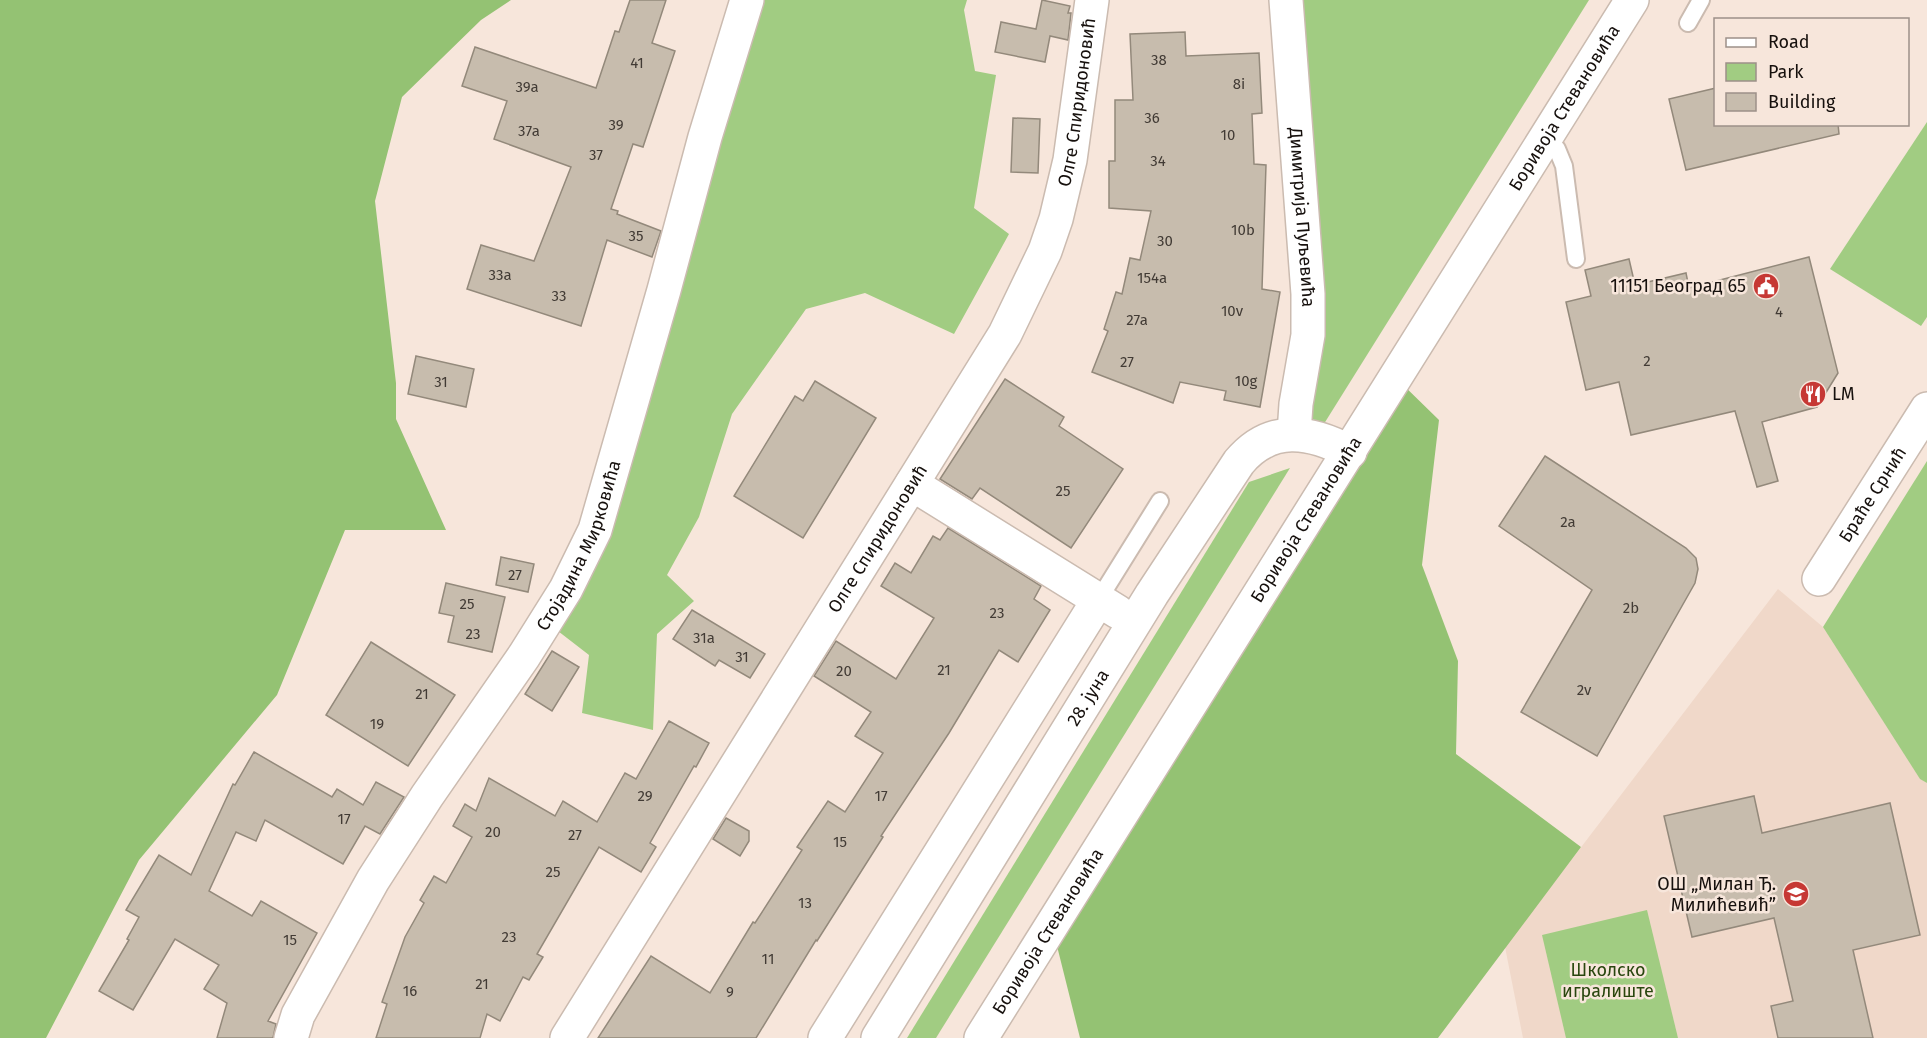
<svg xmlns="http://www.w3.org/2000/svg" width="1927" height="1038" font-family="'Fira Sans',sans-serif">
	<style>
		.built { fill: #f0d8c9 }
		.green { fill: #a1cc82 }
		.forest { fill: #94c273 }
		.building { fill: #c7bcad; stroke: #93897b; stroke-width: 1.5 }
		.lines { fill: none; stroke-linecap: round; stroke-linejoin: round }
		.service-casing { stroke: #cbbbb0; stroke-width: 20 }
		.minor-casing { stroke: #cbbbb0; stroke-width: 36 }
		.service { stroke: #fff; stroke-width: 16 }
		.minor { stroke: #fff; stroke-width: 33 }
		.labels { text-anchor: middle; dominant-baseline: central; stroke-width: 5; stroke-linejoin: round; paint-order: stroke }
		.number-label { font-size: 15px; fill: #423b35 }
		.street-label { font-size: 18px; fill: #16100d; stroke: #f7e6db }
		.poi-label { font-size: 18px; fill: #16100d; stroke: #f7e6db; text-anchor: end }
		.park-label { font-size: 18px; fill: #29460e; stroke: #f7e6db }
	</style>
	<rect width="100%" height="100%" fill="#f7e6db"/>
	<polygon class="built" points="1778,589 1823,627 1920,778 1927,783 1927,1038 1523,1038 1505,947"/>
	<g class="green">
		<polygon points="747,0 967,0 964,10 975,71 996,75 974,208 1009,234 954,334 865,293 806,309 732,414 699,517 667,575 694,601 657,634 653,730 582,713 589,655 545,621 595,530"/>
		<polygon points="1286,0 1589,0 1322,427 1296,404"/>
		<polygon points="1927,122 1927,317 1921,326 1830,269"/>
		<polygon points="1927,461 1927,783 1920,779 1823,627"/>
		<polygon points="1290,468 936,1038 907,1038 1249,482"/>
		<polygon points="1647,910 1678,1038 1566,1038 1542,935"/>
	</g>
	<g class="forest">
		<polygon points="0,0 511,0 481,20 402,97 375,201 396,383 396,419 446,530 345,530 277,695 139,860 46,1038 0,1038"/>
		<polygon points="1396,378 1439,420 1422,565 1458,661 1456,754 1581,847 1438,1038 1080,1038 1052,926"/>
	</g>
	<g class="building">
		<polygon points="630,0 666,0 652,43 675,51 643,147 633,144 611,209 618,211 617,214 661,231 652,257 607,240 581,326 467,289 481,245 534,261 571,167 494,139 507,101 462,86 475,47 596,88 615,31 619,32"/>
		<polygon points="1042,0 1070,6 1068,13 1071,13 1068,40 1050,36 1045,62 995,52 1001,22 1036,29"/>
		<polygon points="1185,32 1186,56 1259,53 1262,113 1252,114 1254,164 1266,165 1262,289 1280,292 1260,407 1224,400 1226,391 1180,382 1173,403 1092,372 1108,331 1104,329 1116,292 1122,294 1130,258 1140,260 1151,211 1109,208 1109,161 1115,161 1115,100 1133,100 1130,34"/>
		<polygon points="1716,88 1716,124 1838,124 1839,134 1686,170 1669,99"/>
		<polygon points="1013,118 1040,119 1038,173 1011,172"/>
		<polygon points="1809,257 1838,373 1817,407 1762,422 1778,481 1757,487 1735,411 1631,435 1619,382 1586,390 1566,302 1591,296 1585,270 1629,259 1635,285 1686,273 1689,288"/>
		<polygon points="416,356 474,369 466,407 408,394"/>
		<polygon points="1005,379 1064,417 1059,426 1123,469 1071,548 980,488 972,499 940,479"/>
		<polygon points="815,381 876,418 803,538 734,496 795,396 803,401"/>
		<polygon points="1545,456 1686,548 1696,558 1698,569 1695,583 1597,756 1521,712 1592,590 1499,526"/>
		<polygon points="948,528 1041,586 1034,599 1050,610 1018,662 999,650 949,733 881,836 883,837 817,941 816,940 756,1038 598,1038 651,956 710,993 753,922 755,923 802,850 797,847 828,801 845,812 883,753 855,736 871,712 814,676 836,641 896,679 934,618 881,586 895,563 911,573 933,536 940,540"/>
		<polygon points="501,557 534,564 528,592 496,585"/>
		<polygon points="446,583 505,597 492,652 448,642 454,616 439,613"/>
		<polygon points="692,610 765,654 750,678 719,660 715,666 673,639"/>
		<polygon points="371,642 455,695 408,766 326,715"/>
		<polygon points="552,651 579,667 552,711 525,694"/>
		<polygon points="669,721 709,743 696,767 694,766 650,843 656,847 641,872 599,847 537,954 543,957 529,980 523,977 500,1021 487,1014 480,1038 376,1038 387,1004 382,1002 405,937 424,903 420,900 434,876 446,883 472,837 453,826 465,804 476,811 489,778 555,816 563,801 597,822 625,773 636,779"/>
		<polygon points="254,752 332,797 337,789 363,805 376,782 404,797 380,834 365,826 343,864 265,820 256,841 236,832 209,891 252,916 261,901 317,933 268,1021 276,1024 273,1038 217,1038 227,1003 204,989 219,965 175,939 133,1010 99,991 129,940 127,939 139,917 126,910 159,855 191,875 233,784 235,785"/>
		<polygon points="1754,796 1762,833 1890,803 1920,935 1853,950 1873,1038 1778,1038 1771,1006 1793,1001 1774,918 1692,937 1664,816"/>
		<polygon points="726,818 749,831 749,841 740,856 713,839"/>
	</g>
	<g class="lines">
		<defs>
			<g id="service">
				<polyline points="1688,23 1701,0"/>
				<polyline points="1545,140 1557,149 1564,166 1576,259"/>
				<polyline points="1099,599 1160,501"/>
			</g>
			<g id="minor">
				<path id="s1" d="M1286,0L1308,294V335L1296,404L1294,434"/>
				<polyline points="912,484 1118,612"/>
				<path id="s2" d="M1819,579L1927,409"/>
				<path id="s3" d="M291,1038L298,1015L373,880L427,796L524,656L566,589L595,530L664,290L705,137L747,0"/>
				<path id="s4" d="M567,1038L1005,334L1045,251L1056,219L1070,160L1092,0"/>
				<polyline points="825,1038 1099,599"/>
				<path id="s5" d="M878,1038L1152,594L1239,462C1271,424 1310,431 1350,452"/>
				<path id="s6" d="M981,1038L1632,0"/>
			</g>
		</defs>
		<use href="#service" class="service-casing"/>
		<use href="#minor" class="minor-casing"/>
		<use href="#service" class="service"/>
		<use href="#minor" class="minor"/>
	</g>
	<defs>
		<symbol id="civic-disc" viewBox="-11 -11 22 22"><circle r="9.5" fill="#c63834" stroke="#f7e6db"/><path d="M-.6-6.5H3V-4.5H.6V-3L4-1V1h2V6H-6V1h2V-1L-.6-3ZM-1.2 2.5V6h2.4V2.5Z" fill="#fff"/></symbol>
		<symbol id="restaurant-disc" viewBox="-11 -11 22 22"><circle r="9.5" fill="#c63834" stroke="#f7e6db"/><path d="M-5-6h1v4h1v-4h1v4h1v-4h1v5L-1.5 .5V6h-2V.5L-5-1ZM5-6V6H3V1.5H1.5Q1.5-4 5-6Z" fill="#fff"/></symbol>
		<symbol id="school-disc" viewBox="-11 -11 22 22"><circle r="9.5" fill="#c63834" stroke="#f7e6db"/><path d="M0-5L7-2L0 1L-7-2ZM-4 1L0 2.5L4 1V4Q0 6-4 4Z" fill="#fff"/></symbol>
	</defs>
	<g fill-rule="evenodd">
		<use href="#civic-disc" x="1751" y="271" width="30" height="30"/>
		<use href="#restaurant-disc" x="1798" y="379" width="30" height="30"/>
		<use href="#school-disc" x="1781" y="879" width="30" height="30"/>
	</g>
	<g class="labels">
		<g class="number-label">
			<text x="1159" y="60">38</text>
			<text x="637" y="63">41</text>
			<text x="1239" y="84">8i</text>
			<text x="527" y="87">39a</text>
			<text x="1152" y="118">36</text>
			<text x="616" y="125">39</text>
			<text x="529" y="131">37a</text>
			<text x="1228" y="135">10</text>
			<text x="596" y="155">37</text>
			<text x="1158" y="161">34</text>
			<text x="1243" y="230">10b</text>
			<text x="636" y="236">35</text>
			<text x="1165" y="241">30</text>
			<text x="500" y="275">33a</text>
			<text x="1152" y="278">154a</text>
			<text x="559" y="296">33</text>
			<text x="1232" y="311">10v</text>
			<text x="1779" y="312">4</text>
			<text x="1137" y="320">27a</text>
			<text x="1647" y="361">2</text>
			<text x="1127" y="362">27</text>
			<text x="1246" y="381">10g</text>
			<text x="441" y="382">31</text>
			<text x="1063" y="491">25</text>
			<text x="1568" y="522">2a</text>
			<text x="515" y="575">27</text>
			<text x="467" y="604">25</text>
			<text x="1631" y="608">2b</text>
			<text x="997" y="613">23</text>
			<text x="473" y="634">23</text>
			<text x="704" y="638">31a</text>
			<text x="742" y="657">31</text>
			<text x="944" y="670">21</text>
			<text x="844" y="671">20</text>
			<text x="1584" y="690">2v</text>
			<text x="422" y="694">21</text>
			<text x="377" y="724">19</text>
			<text x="645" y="796">29</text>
			<text x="881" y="796">17</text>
			<text x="344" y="819">17</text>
			<text x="493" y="832">20</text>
			<text x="575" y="835">27</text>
			<text x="840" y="842">15</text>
			<text x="553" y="872">25</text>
			<text x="805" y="903">13</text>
			<text x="509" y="937">23</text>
			<text x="290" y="940">15</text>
			<text x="768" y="959">11</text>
			<text x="482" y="984">21</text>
			<text x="410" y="991">16</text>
			<text x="730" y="992">9</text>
		</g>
		<g class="street-label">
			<text stroke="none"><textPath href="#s4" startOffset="1074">Олге Спиридоновић</textPath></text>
			<text stroke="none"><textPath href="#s6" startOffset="1098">Боривоја Стевановића</textPath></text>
			<text stroke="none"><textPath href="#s1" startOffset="218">Димитрија Пуљевића</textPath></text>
			<text stroke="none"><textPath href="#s2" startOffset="100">Браће Срнић</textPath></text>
			<text stroke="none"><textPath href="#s6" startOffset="612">Боривоја Стевановића</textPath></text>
			<text stroke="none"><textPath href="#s4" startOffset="588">Олге Спиридоновић</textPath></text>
			<text stroke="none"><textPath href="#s3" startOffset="573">Стојадина Мирковића</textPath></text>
			<text stroke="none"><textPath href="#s5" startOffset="400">28. јуна</textPath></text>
			<text stroke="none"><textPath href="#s6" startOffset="126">Боривоја Стевановића</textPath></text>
		</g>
		<g class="poi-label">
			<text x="1746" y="286">11151 Београд 65</text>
			<text x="1832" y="394" text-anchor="start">LM</text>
			<text x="1776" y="884">ОШ „Милан Ђ.<tspan x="1776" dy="21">Милићевић”</tspan></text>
		</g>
		<g class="park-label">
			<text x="1608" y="970">Школско<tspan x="1608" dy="21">игралиште</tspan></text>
		</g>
	</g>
	<rect x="1714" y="18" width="195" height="108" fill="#f7e6db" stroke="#9d9089" stroke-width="1.5"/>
	<rect x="1726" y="38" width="30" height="9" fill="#ffffff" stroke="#9d9089" stroke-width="1.5"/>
	<text x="1768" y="48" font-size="18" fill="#16100d">Road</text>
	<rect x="1726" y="63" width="30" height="18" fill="#a1cc82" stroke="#9d9089" stroke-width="1.5"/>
	<text x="1768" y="78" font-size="18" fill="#16100d">Park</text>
	<rect x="1726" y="93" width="30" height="18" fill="#c7bcad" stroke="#9d9089" stroke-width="1.5"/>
	<text x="1768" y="108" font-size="18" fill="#16100d">Building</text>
</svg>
